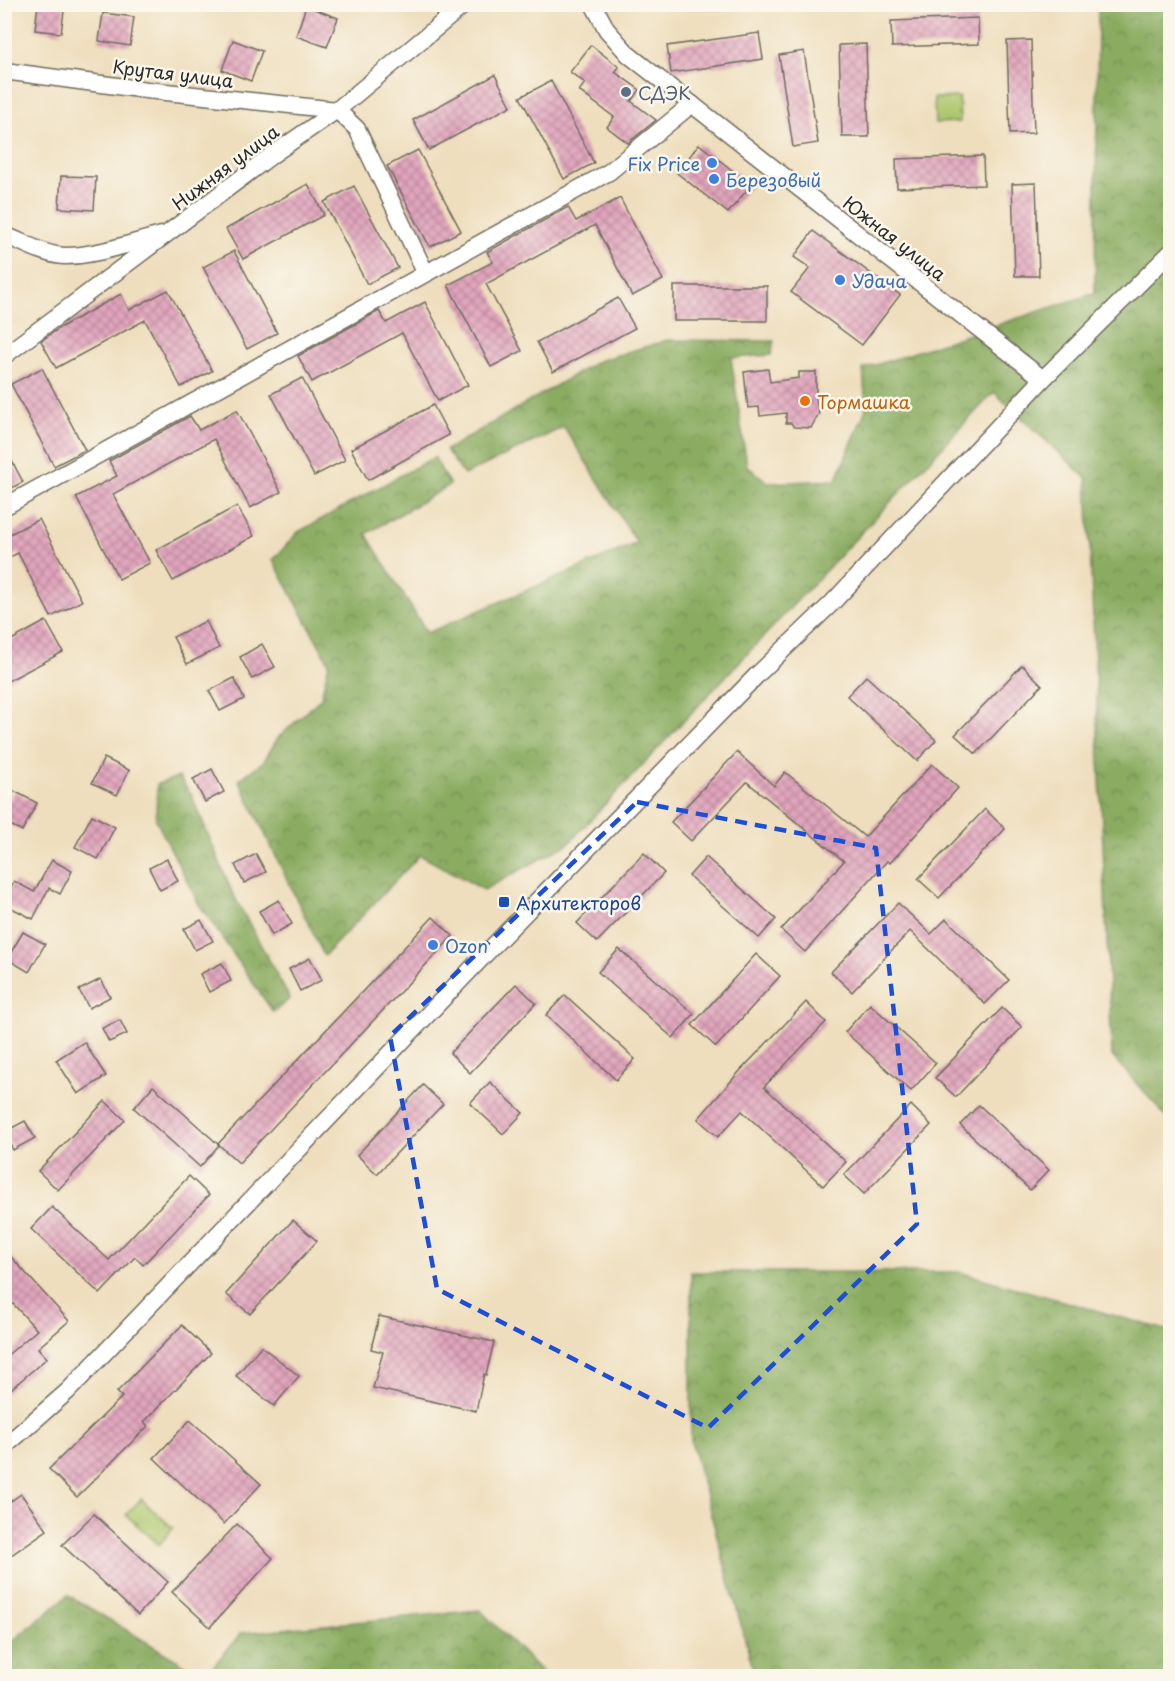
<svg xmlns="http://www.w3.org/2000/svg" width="1175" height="1681" font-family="'Playpen Sans',sans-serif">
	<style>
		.grass { fill: url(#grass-tufts); stroke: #6c7a4c; stroke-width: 1.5 }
		.forest { fill: url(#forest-crowns); stroke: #5a6c46; stroke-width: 1.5 }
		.building { fill: url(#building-cross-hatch) }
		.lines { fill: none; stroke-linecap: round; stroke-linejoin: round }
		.minor-casing { stroke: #6f6a5e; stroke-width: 19 }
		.minor { stroke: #fff; stroke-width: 16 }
		.marked { fill: none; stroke: #1d4ed8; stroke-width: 4.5; stroke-dasharray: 12 8; stroke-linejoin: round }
		.service-dot { fill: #5c6f8a; stroke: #fbf7ec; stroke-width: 2 }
		.shop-dot { fill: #3f7fe0; stroke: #fbf7ec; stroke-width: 2 }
		.food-dot { fill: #e8710a; stroke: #fbf7ec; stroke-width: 2 }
		.transit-dot { fill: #1a4fb4; stroke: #fbf7ec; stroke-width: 2 }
		.labels { text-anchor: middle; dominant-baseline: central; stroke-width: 5; stroke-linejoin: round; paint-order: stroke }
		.street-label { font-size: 18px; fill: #2b2b2b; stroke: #fbf7ec }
		.service-label { font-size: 18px; fill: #4e5e75; stroke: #fbf7ec; text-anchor: start }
		.shop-label { font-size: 18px; fill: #366cbe; stroke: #fbf7ec; text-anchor: start }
		.food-label { font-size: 18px; fill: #c56008; stroke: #fbf7ec; text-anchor: start }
		.transit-label { font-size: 18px; fill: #164399; stroke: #fbf7ec; text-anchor: start }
	</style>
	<defs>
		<pattern id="grass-tufts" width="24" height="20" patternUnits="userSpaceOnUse" patternTransform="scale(1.5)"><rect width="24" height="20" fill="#aec86e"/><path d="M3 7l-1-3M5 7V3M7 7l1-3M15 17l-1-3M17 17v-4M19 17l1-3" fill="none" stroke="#8ea35b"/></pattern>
		<pattern id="forest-crowns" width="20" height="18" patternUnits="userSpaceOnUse" patternTransform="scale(1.5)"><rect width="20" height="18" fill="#8aac61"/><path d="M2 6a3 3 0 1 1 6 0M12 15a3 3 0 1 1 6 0" fill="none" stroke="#718c50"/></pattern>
		<pattern id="building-cross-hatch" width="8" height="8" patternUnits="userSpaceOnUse" patternTransform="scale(1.5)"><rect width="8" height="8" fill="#e1a5bd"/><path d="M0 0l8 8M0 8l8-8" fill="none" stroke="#b7879a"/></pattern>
	</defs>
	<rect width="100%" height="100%" fill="#fbf7ec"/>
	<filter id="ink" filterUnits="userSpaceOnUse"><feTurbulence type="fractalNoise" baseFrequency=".0167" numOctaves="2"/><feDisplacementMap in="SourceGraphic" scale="12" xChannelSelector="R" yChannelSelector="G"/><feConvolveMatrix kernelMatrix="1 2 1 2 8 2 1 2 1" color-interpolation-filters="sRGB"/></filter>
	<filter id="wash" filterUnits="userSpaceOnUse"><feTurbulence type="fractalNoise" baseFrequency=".008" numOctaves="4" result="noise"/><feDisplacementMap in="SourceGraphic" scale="24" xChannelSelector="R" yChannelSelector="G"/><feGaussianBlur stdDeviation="1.35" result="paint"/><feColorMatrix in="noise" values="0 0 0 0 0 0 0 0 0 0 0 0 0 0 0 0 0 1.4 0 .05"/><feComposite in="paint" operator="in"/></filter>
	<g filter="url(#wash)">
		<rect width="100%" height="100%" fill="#eedebd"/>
		<g class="grass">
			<polygon points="959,97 960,122 935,123 934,98"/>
			<polygon points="141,1499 173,1528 159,1545 126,1515"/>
		</g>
		<g class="forest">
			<polygon points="1098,5 1170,5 1170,1121 1112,1056 1087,479 994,392 568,844 484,890 420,855 324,956 239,780 264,761 278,738 321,698 329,663 273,560 298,532 434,457 450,485 366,534 427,633 637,543 564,427 464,475 446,450 598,361 668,340 774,341 771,355 731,358 747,466 769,483 836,480 866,409 863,369 1095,293"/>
			<polygon points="179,777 192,796 232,892 290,999 273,1012 199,904 156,820 157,784"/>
			<polygon points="691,1272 959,1272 1170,1331 1170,1676 755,1676 691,1441"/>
			<polygon points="68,1595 203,1676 5,1676 5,1647"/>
			<polygon points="480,1610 546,1676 205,1676 241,1633"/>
		</g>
		<g id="blocks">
			<g class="building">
				<polygon points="38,4 65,4 61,33 35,30"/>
				<polygon points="306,6 338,18 327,47 296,36"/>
				<polygon points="103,13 134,17 130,46 99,41"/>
				<polygon points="978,18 979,44 892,47 891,21"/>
				<polygon points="759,33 763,59 671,73 667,46"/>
				<polygon points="233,40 262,51 251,81 222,70"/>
				<polygon points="1031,40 1034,133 1010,134 1007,41"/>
				<polygon points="866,44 869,137 842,137 839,45"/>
				<polygon points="591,45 619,67 615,72 640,90 631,101 656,120 628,143 607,127 614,117 579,91 585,83 570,72"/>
				<polygon points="804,51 818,143 793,147 779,55"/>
				<polygon points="495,75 511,106 429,150 413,120"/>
				<polygon points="551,81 594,163 564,179 520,97"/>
				<polygon points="699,144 751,185 728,213 677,173"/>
				<polygon points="418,150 461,231 430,247 387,166"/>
				<polygon points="983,156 984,185 897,188 896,159"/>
				<polygon points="61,176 96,177 94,210 59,208"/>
				<polygon points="1036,183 1039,276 1015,276 1012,184"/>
				<polygon points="308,184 324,215 243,259 226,229"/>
				<polygon points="354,186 398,268 367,284 324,202"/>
				<polygon points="620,198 663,280 632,296 595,225 486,284 522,351 491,367 448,285 493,262 487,252 568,207 576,221"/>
				<polygon points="813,231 900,295 862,345 791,292 810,268 794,257"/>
				<polygon points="234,251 277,333 247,349 203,267"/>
				<rect x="674" y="286" width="93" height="35"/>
				<polygon points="168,290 212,371 181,387 145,320 56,368 41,341 61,327 121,294 129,310"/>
				<polygon points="618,298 635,328 553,372 537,342"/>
				<polygon points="425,302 468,385 438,401 402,333 312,382 298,356 379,311 386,323"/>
				<polygon points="42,368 85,450 54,466 11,384"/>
				<polygon points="768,369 770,382 799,378 799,372 816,372 816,400 819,413 811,428 794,427 791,423 786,423 786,413 760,416 759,407 748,408 744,372"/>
				<polygon points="302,378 345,460 314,476 271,394"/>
				<polygon points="433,405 449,435 368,480 351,449"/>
				<polygon points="237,410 281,492 250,508 214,439 113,494 150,563 119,579 76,497 117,476 109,461 190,416 199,430"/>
				<polygon points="4,446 23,482 4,492"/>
				<polygon points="237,506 254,536 173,581 156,550"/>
				<polygon points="39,519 82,601 51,617 18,553 4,560 4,537"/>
				<polygon points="46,621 63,652 4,683 4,644"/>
				<polygon points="206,621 219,648 187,664 173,637"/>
				<polygon points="262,644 275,667 252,679 240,657"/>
				<polygon points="1022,665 1042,685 976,754 955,735"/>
				<polygon points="866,676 936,740 917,761 847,696"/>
				<polygon points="234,678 244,699 220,711 209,691"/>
				<polygon points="737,752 774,786 785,772 865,837 932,764 958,788 890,863 887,861 805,952 781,930 844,861 747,782 691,841 671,822"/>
				<polygon points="104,758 129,770 117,795 92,783"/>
				<polygon points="212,769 224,792 205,802 193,779"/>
				<polygon points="14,791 37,803 22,831 4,822 4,810"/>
				<polygon points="985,809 1005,829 939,898 918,879"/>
				<polygon points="92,815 115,827 98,859 75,847"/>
				<polygon points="644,853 664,873 597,942 577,923"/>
				<polygon points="256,854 266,872 244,883 235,865"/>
				<polygon points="706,857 776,919 759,938 689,876"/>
				<polygon points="167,859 178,881 160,890 149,868"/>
				<polygon points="52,860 72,871 60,894 49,888 33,919 4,904 4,899 14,881 34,892"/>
				<polygon points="279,900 292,924 272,935 259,911"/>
				<polygon points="898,903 931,934 946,919 1009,980 985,1004 910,931 852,992 831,972"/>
				<polygon points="433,917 453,936 239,1163 218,1144"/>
				<polygon points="201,920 213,941 195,950 184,929"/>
				<polygon points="23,932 45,944 29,972 7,959"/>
				<polygon points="619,949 694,1014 673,1038 598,972"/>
				<polygon points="756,954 780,976 716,1047 692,1025"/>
				<polygon points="310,958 322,980 300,991 289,969"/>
				<polygon points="222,963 231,981 209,992 200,974"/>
				<polygon points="101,979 110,997 89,1008 79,990"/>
				<polygon points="516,984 536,1003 470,1073 450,1053"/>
				<polygon points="565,995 635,1059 616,1080 546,1015"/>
				<polygon points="806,1002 826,1022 764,1087 846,1162 823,1186 742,1111 718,1137 698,1119 739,1072"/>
				<polygon points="870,1004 936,1063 911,1091 845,1032"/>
				<polygon points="1002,1008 1022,1027 956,1097 935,1078"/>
				<polygon points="120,1020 127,1034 109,1042 102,1028"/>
				<polygon points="84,1042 106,1076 78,1094 56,1060"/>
				<polygon points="490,1082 523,1113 503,1134 470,1103"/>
				<polygon points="423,1085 443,1104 377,1174 357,1155"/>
				<polygon points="153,1086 219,1145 200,1167 134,1108"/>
				<polygon points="105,1101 125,1120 58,1190 38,1171"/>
				<polygon points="911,1105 931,1125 864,1194 844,1175"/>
				<polygon points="979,1105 1049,1170 1030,1190 960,1125"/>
				<polygon points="25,1121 35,1138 13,1150 4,1132"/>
				<polygon points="189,1176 209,1195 143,1265 135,1257 100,1294 31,1229 52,1207 109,1260"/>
				<polygon points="293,1220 317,1241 250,1314 226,1294"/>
				<polygon points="4,1249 69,1321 38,1348 47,1358 4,1395 4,1358 37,1330 4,1294"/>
				<polygon points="379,1316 494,1342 486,1375 484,1374 476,1411 373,1388 383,1352 371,1349"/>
				<polygon points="182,1325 211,1353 144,1422 148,1426 77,1497 49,1469 122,1397 117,1392"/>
				<polygon points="261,1346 299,1376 274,1406 236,1376"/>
				<polygon points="190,1420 261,1484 224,1524 154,1458"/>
				<polygon points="21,1494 47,1530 4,1560 4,1506"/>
				<polygon points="94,1514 168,1582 138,1615 62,1545"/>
				<polygon points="237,1524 273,1558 210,1627 172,1592"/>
			</g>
		</g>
	</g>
	<g filter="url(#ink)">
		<use href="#blocks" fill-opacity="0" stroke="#6f6a5e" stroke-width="1.5"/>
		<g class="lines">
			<defs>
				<g id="minor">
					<polyline points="593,4 607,30 629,55 1043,379"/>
					<polyline points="4,71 147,90 337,110 357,129 426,274"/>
					<path d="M4,235C23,242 46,256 66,256C96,256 133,242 162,235"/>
					<polyline points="4,356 272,155 337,110 465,4"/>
					<polyline points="4,507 609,172 692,104"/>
					<polyline points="4,1447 68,1391 498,941 757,675 832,603 1043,379 1170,253"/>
				</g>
			</defs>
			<use href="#minor" class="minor-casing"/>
			<use href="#minor" class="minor"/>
		</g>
	</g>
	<path class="marked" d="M637,802L876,848L917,1224L708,1428L437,1289L390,1036Z"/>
	<circle class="service-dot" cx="626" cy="92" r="6"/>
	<g class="shop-dot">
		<circle cx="712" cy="163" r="6"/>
		<circle cx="714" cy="179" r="6"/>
		<circle cx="840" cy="280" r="6"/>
		<circle cx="433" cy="945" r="6"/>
	</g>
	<circle class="food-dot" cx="805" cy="401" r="6"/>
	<rect class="transit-dot" x="498" y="896" width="12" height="12" rx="3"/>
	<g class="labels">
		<g class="street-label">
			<text transform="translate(173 73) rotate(7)">Крутая улица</text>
			<text transform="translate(225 167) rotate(-37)">Нижняя улица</text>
			<text transform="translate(895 238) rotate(38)">Южная улица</text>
		</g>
		<g class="service-label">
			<text x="638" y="92">СДЭК</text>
		</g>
		<g class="shop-label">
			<text x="700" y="163" text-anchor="end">Fix Price</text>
			<text x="726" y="179">Березовый</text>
			<text x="852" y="280">Удача</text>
			<text x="445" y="945">Ozon</text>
		</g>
		<g class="food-label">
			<text x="817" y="401">Тормашка</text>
		</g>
		<g class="transit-label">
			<text x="516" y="902">Архитекторов</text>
		</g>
	</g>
	<rect width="1175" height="1681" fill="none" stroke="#fbf7ec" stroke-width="24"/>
</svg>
